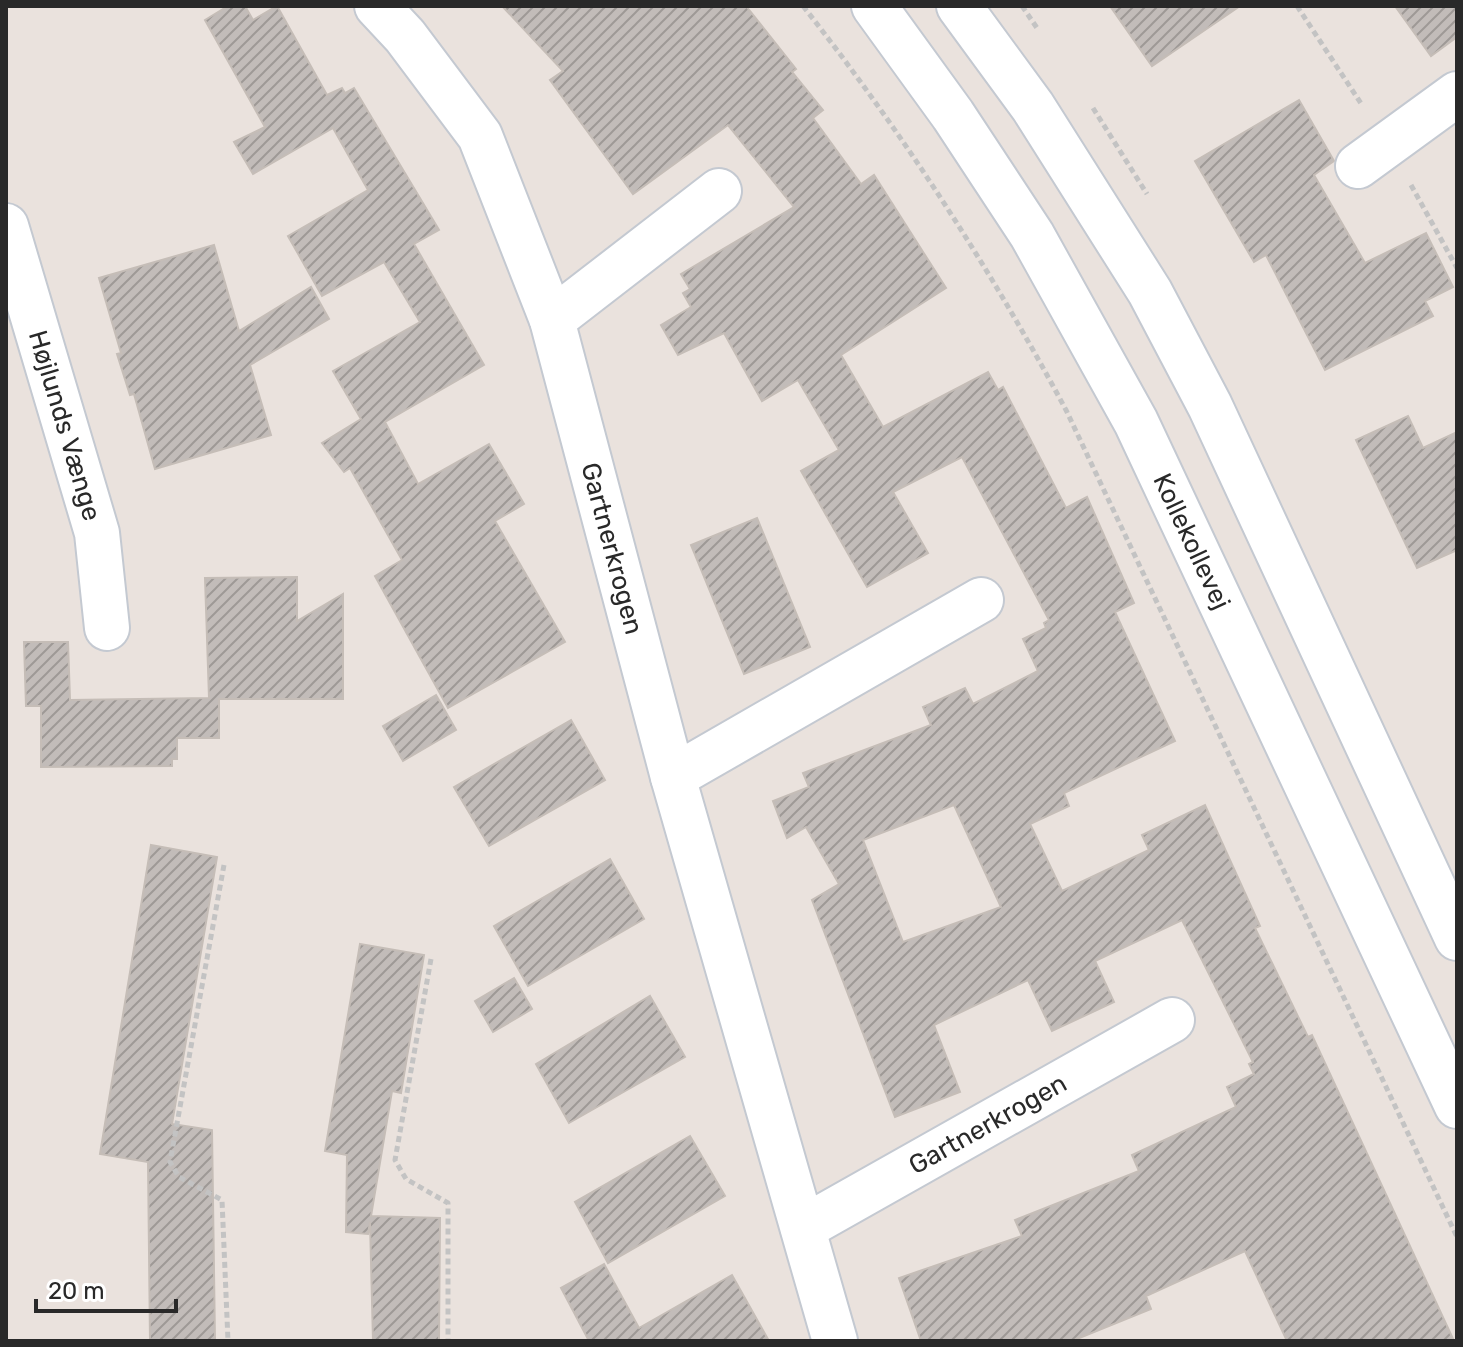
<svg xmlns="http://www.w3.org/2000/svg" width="1463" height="1347" font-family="Rubik,sans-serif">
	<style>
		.building { fill: url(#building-hatch); stroke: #c5bdb7; stroke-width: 2; fill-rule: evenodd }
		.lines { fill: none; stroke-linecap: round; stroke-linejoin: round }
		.minor-casing { stroke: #c4c9d1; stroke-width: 48 }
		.path { stroke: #c3c3c3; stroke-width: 5; stroke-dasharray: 6 4; stroke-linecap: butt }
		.minor { stroke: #fff; stroke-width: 44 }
		.labels { text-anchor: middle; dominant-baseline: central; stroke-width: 8; stroke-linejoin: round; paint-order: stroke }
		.street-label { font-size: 26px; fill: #292929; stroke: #fff }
	</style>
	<defs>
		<pattern id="building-hatch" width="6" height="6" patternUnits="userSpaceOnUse" patternTransform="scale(2)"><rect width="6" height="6" fill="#c2bcb9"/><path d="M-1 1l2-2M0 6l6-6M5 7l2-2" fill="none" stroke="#9e9996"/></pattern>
	</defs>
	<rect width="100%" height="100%" fill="#eae2dd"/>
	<g class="building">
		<polygon points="228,6 245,6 253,20 277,6 327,95 342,88 345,93 354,88 439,230 414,244 484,365 385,422 418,484 489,444 524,504 495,521 565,642 448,708 375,576 402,560 350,468 344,472 322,443 361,419 333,371 420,322 384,262 322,296 288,236 368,190 333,128 253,174 234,142 265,127 205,20"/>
		<path d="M502,6H746L796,69L792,72L823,110L813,118L861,184L874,175L946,288L841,355L883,427L988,372L998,390L1003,387L1066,508L1087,497L1134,603L1115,612L1175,741L1064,793L1069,806L1030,824L1062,891L1149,850L1142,835L1205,805L1260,926L1255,928L1308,1037L1312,1035L1454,1341H1287L1245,1251L1146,1296L1151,1309L1072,1341H921L899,1278L1022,1236L1015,1220L1139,1171L1132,1155L1236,1107L1227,1087L1254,1074L1249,1064L1253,1062L1182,920L1095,961L1114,1002L1052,1031L1028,980L934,1025L960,1092L895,1117L812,900L839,884L806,827L787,838L773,801L809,787L803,773L931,725L923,707L965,688L973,704L1038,671L1023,639L1046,628L1044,623L1049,620L962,457L893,492L928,553L867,587L801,471L839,450L798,380L762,401L724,333L678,355L661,325L691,307L683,293L690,289L681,274L794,207L728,125L633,194L550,80L563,71ZM954,805L1001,907L903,942L863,840Z"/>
		<polygon points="1110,6 1240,6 1152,66"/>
		<polygon points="1395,6 1457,6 1457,37 1431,56"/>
		<polygon points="1299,100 1334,161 1314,175 1365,263 1426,233 1453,287 1425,301 1433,316 1325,370 1266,255 1254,262 1195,161"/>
		<polygon points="214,245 239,331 311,287 329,319 250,365 271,435 155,469 134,394 130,395 117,354 121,353 99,278"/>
		<polygon points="1408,416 1423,448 1457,432 1457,550 1417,568 1356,440"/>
		<polygon points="757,518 810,647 744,674 691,545"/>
		<polygon points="297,577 297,621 343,594 343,699 219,699 219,738 177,738 177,759 172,759 172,766 41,767 41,706 26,706 24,642 68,642 70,700 209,698 205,578"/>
		<polygon points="436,695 456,730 403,761 383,726"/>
		<polygon points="571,720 605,780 489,846 454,787"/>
		<polygon points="151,845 217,857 172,1124 212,1130 215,1341 150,1341 148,1162 100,1154"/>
		<polygon points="610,859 644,919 528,986 494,926"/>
		<polygon points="360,944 424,955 401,1093 392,1091 371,1216 440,1218 439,1341 373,1341 370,1222 368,1234 346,1232 347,1155 325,1151"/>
		<polygon points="514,978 532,1009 493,1032 475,1001"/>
		<polygon points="650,996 685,1057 569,1123 536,1064"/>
		<polygon points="690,1136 725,1196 608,1263 575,1202"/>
		<polygon points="604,1264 639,1328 732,1275 769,1341 589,1341 561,1288"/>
	</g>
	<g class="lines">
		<defs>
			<g id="minor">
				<path id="s1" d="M377,6L405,36L480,136L552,320L673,777L835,1341"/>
				<path id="s2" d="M874,6L953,115L1032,235L1136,422L1457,1106"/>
				<polyline points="959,6 1033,107 1150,292 1210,406 1457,938"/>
				<polyline points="1358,166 1457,94"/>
				<path id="s3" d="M6,226L97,533L107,628"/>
				<polyline points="552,320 719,191"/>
				<polyline points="673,777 981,600"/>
				<path id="s4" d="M803,1228L1172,1020"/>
			</g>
		</defs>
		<use href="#minor" class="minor-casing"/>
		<g class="path">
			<path d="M803,6C903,133 990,268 1066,410L1457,1237"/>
			<polyline points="1022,6 1037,28"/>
			<polyline points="1297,6 1362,105"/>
			<polyline points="1093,108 1147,194"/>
			<polyline points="1411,185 1457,268"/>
			<polyline points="224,865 170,1162 179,1177 222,1200 228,1341"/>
			<polyline points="431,959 395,1160 406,1179 448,1203 448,1341"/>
		</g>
		<use href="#minor" class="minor"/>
	</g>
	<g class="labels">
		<g class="street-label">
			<text stroke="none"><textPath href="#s3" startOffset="208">Højlunds Vænge</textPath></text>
			<text stroke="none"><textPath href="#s2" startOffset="624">Kollekollevej</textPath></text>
			<text stroke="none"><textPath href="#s1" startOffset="600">Gartnerkrogen</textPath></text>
			<text stroke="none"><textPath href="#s4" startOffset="212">Gartnerkrogen</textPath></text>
		</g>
	</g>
	<rect width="1463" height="1347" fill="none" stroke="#292929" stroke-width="16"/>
	<path d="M36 1299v12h140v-12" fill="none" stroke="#292929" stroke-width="4"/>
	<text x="48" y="1299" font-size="24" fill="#292929" stroke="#ffffff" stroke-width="6" paint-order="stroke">20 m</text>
</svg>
